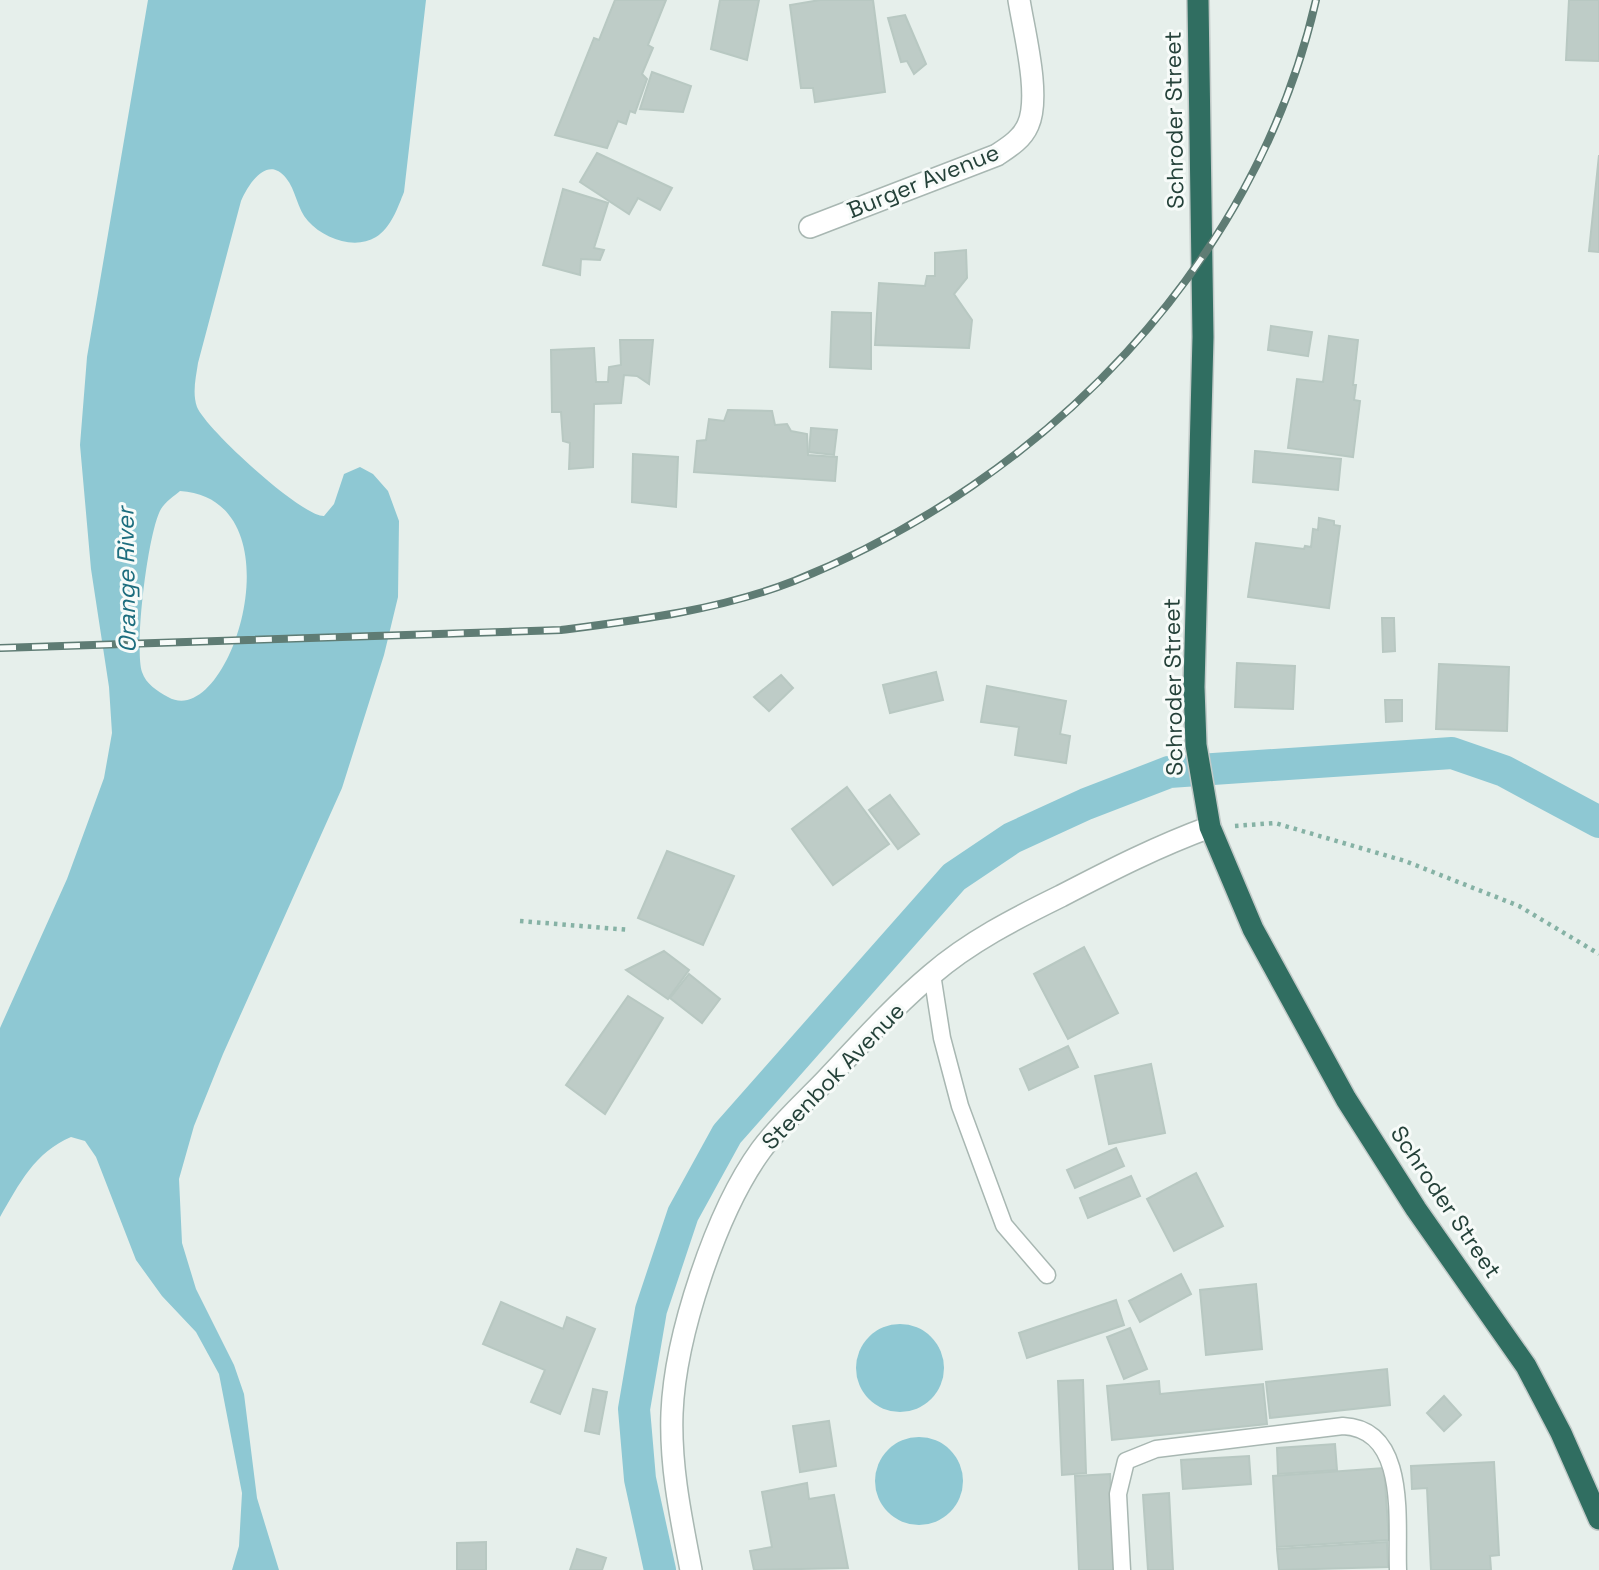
<svg xmlns="http://www.w3.org/2000/svg" width="1599" height="1570" font-family="'Space Grotesk',sans-serif">
	<style>
		.water { fill: #8ec8d3; fill-rule: evenodd }
		.lines { fill: none; stroke-linecap: round; stroke-linejoin: round }
		.canal { stroke: #8ec8d3; stroke-width: 32 }
		.building { fill: #beccc7; stroke: #b8c8c2; stroke-width: 2 }
		.lane-casing { stroke: #a8b7b2; stroke-width: 19 }
		.street-casing { stroke: #a8b7b2; stroke-width: 24 }
		.highway-casing { stroke: #c2cac8; stroke-width: 24 }
		.path { stroke: #86b2a5; stroke-width: 4.5; stroke-dasharray: 3.5 5; stroke-linecap: butt }
		.lane { stroke: #fff; stroke-width: 16 }
		.street { stroke: #fff; stroke-width: 21 }
		.highway { stroke: #306e61; stroke-width: 21 }
		.rail-casing { stroke: #5f7c74; stroke-width: 8 }
		.rail { stroke: #f7fbf9; stroke-width: 5; stroke-dasharray: 16; stroke-linecap: butt }
		.labels { text-anchor: middle; dominant-baseline: central; stroke-width: 6; stroke-linejoin: round; paint-order: stroke }
		.street-label { font-size: 23px; fill: #244139; stroke: #f7fbf9 }
		.water-label { font-size: 24px; font-style: italic; fill: #1d6d7e; stroke: #f7fbf9 }
	</style>
	<rect width="100%" height="100%" fill="#e6efeb"/>
	<g class="water">
		<path d="M148,0H426L404,192C398,207 391,228 376,237C355,250 324,239 308,221C297,209 296,190 286,178C267,154 248,185 241,201L198,363C196,377 192,393 197,407C206,429 302,517 324,516L334,504L344,474L360,467L373,474L388,491L399,521L398,597L384,655L342,788L223,1054L194,1126L179,1179L182,1243L196,1289L234,1365L244,1394L257,1498L279,1570H232L239,1546L242,1493L219,1374L196,1332L162,1296L136,1260L96,1157L85,1141L71,1137C35,1152 19,1184 0,1217V1028L67,879L104,778L112,733L109,687L91,569L80,445L87,357ZM180,491C303,499 230,733 168,697C157,691 146,684 142,672C134,648 148,531 161,509C165,502 174,496 180,491Z"/>
		<circle cx="900" cy="1368" r="44"/>
		<circle cx="919" cy="1481" r="44"/>
	</g>
	<g class="lines">
		<polyline class="canal" points="660,1570 640,1479 634,1409 651,1310 683,1214 727,1134 954,877 1012,838 1086,804 1169,772 1452,753 1504,771 1599,822"/>
	</g>
	<g class="building">
		<polygon points="615,0 666,0 648,45 653,48 642,74 647,79 635,113 630,111 626,124 618,121 607,148 555,135 594,38 599,40"/>
		<polygon points="720,0 759,0 747,60 711,49"/>
		<polygon points="820,0 873,0 885,92 815,102 813,88 801,88 790,5"/>
		<polygon points="1569,0 1599,0 1599,61 1566,60"/>
		<polygon points="905,15 926,64 914,74 907,61 901,62 888,18"/>
		<polygon points="652,72 691,86 683,112 640,109"/>
		<polygon points="597,153 672,188 660,210 638,198 629,214 580,182"/>
		<polygon points="1599,155 1599,252 1589,251"/>
		<polygon points="563,189 608,203 594,248 604,250 600,260 581,259 580,275 543,265"/>
		<polygon points="966,250 967,278 954,294 972,320 969,348 875,345 879,283 925,286 927,276 935,276 935,253"/>
		<polygon points="832,312 871,313 871,369 830,367"/>
		<polygon points="1271,326 1312,332 1308,356 1268,350"/>
		<polygon points="1329,336 1358,340 1353,385 1356,385 1354,400 1360,401 1353,457 1288,448 1297,379 1323,382"/>
		<polygon points="620,340 653,340 649,384 637,376 624,375 621,403 594,404 593,467 569,469 570,443 563,441 561,412 552,412 551,350 594,348 596,382 608,382 609,367 621,365"/>
		<polygon points="728,410 772,411 775,425 787,424 791,431 807,434 808,455 837,457 835,481 694,472 697,441 706,440 709,419 724,421"/>
		<polygon points="811,428 837,430 834,455 809,452"/>
		<polygon points="1255,451 1341,459 1338,490 1253,482"/>
		<polygon points="633,454 678,457 676,507 632,502"/>
		<polygon points="1319,518 1334,521 1334,525 1340,526 1329,608 1248,597 1256,543 1304,549 1305,546 1311,547 1313,529 1318,530"/>
		<polygon points="1382,618 1394,618 1395,651 1383,652"/>
		<polygon points="1237,663 1295,666 1293,709 1235,707"/>
		<polygon points="1439,664 1509,667 1507,731 1436,729"/>
		<polygon points="936,672 943,700 890,713 883,685"/>
		<polygon points="781,675 793,688 769,711 754,697"/>
		<polygon points="987,686 1066,701 1060,734 1070,736 1066,763 1015,755 1019,727 981,722"/>
		<polygon points="1385,700 1402,700 1402,721 1386,722"/>
		<polygon points="847,787 889,844 833,885 792,829"/>
		<polygon points="890,795 919,834 898,849 869,810"/>
		<polygon points="667,851 734,876 703,945 638,918"/>
		<polygon points="1084,947 1118,1013 1068,1039 1034,974"/>
		<polygon points="664,951 689,970 668,999 626,970"/>
		<polygon points="689,974 720,999 702,1023 670,998"/>
		<polygon points="628,996 663,1018 605,1114 566,1085"/>
		<polygon points="1068,1046 1078,1067 1029,1090 1020,1069"/>
		<polygon points="1151,1064 1165,1133 1109,1144 1095,1076"/>
		<polygon points="1116,1148 1124,1166 1075,1188 1067,1170"/>
		<polygon points="1196,1173 1223,1226 1174,1251 1147,1199"/>
		<polygon points="1131,1176 1140,1196 1088,1218 1080,1198"/>
		<polygon points="1181,1274 1191,1294 1140,1322 1129,1301"/>
		<polygon points="1256,1284 1262,1349 1206,1355 1200,1290"/>
		<polygon points="1116,1300 1124,1325 1027,1358 1019,1333"/>
		<polygon points="501,1302 563,1329 567,1317 595,1329 560,1414 531,1402 545,1370 483,1344"/>
		<polygon points="1130,1328 1147,1369 1124,1379 1107,1337"/>
		<polygon points="1387,1369 1390,1405 1270,1418 1266,1382"/>
		<polygon points="1083,1380 1086,1473 1062,1475 1058,1381"/>
		<polygon points="1159,1381 1160,1394 1263,1384 1267,1424 1112,1440 1107,1386"/>
		<polygon points="593,1389 607,1392 599,1434 585,1431"/>
		<polygon points="1444,1396 1461,1415 1444,1431 1427,1413"/>
		<polygon points="829,1421 836,1466 800,1472 793,1426"/>
		<polygon points="1335,1444 1337,1470 1278,1474 1277,1448"/>
		<polygon points="1249,1456 1251,1484 1183,1489 1181,1460"/>
		<polygon points="1494,1462 1499,1555 1490,1556 1491,1570 1431,1570 1427,1488 1412,1489 1411,1466"/>
		<polygon points="1384,1468 1389,1540 1277,1547 1273,1476"/>
		<polygon points="1110,1474 1114,1570 1079,1570 1075,1476"/>
		<polygon points="807,1483 809,1499 834,1495 848,1568 754,1570 750,1551 772,1547 762,1492"/>
		<polygon points="1169,1493 1173,1570 1148,1570 1143,1495"/>
		<polygon points="486,1542 486,1570 457,1570 457,1543"/>
		<polygon points="1387,1542 1388,1567 1279,1570 1277,1549"/>
		<polygon points="577,1549 606,1558 602,1570 570,1570"/>
	</g>
	<g class="lines">
		<defs>
			<g id="lane">
				<polyline points="932,974 942,1038 960,1106 1004,1225 1047,1275"/>
				<path d="M1122,1570L1118,1494L1126,1461L1156,1449L1343,1426C1409,1429 1396,1523 1398,1570"/>
			</g>
			<g id="street">
				<path d="M810,227L997,155C1009,147 1022,139 1028,125C1041,96 1024,32 1019,0"/>
				<path d="M691,1570C681,1518 670,1466 672,1413C675,1336 716,1212 761,1150C780,1124 804,1103 826,1080C860,1044 893,1007 931,975C969,942 1016,918 1061,896C1111,870 1158,846 1210,827"/>
			</g>
			<polyline id="highway" points="1198,0 1203,337 1194,687 1196,745 1210,827 1253,929 1346,1099 1416,1209 1526,1366 1561,1433 1599,1519"/>
		</defs>
		<use href="#lane" class="lane-casing"/>
		<use href="#street" class="street-casing"/>
		<use href="#highway" class="highway-casing"/>
		<g class="path">
			<polyline points="1235,826 1275,823 1405,861 1519,906 1599,954"/>
			<polyline points="520,921 630,930"/>
		</g>
		<use href="#lane" class="lane"/>
		<use href="#street" class="street"/>
		<use href="#highway" class="highway"/>
		<defs>
			<path id="rail" d="M0,648L561,630C639,620 720,610 794,581C1044,481 1255,267 1316,0"/>
		</defs>
		<use href="#rail" class="rail-casing"/>
		<use href="#rail" class="rail"/>
	</g>
	<g class="labels">
		<g class="street-label">
			<text transform="translate(1174 120) rotate(-91)">Schroder Street</text>
			<text transform="translate(923 181) rotate(-22)">Burger Avenue</text>
			<text transform="translate(1173 687) rotate(-91)">Schroder Street</text>
			<text transform="translate(833 1076) rotate(-46)">Steenbok Avenue</text>
			<text transform="translate(1446 1202) rotate(56)">Schroder Street</text>
		</g>
		<g class="water-label">
			<text transform="translate(126 580) rotate(-91)">Orange River</text>
		</g>
	</g>
</svg>
